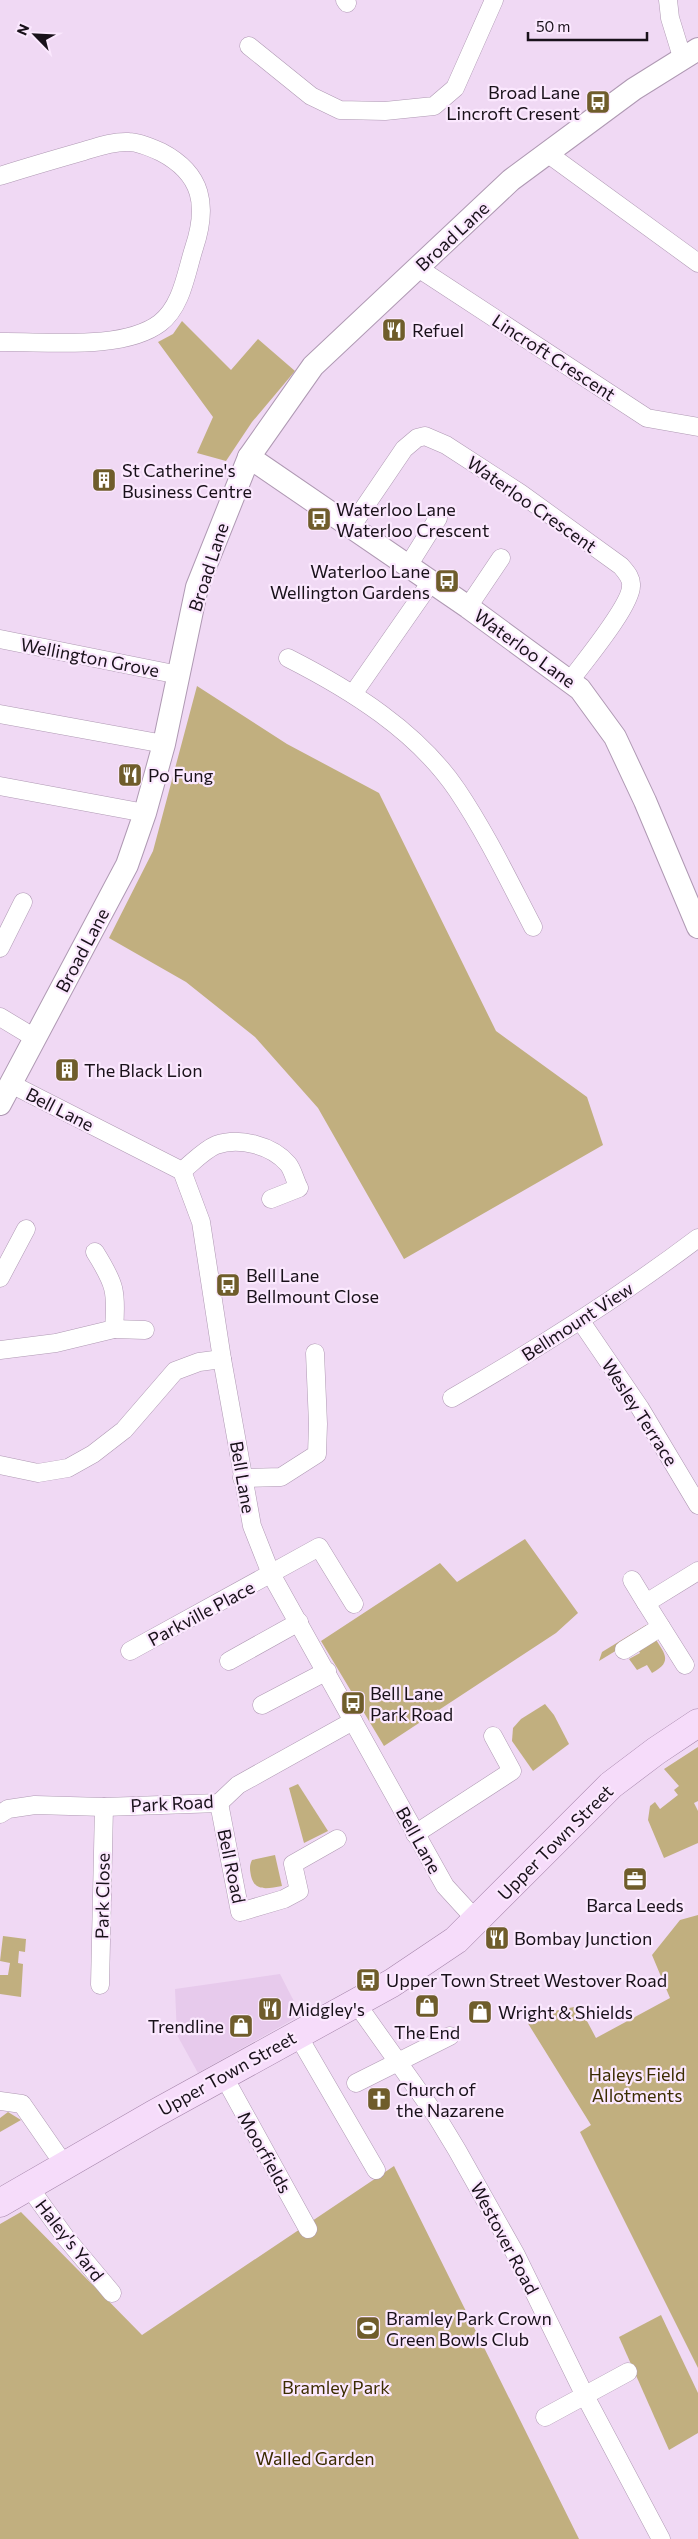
<svg xmlns="http://www.w3.org/2000/svg" width="698" height="2539" font-family="Commissioner,sans-serif">
	<style>
		.built { fill: #e7caec }
		.green { fill: #c1af7f }
		.lines { fill: none; stroke-linecap: round; stroke-linejoin: round }
		.minor-casing { stroke: #af99b3; stroke-width: 19 }
		.tertiary-casing { stroke: #af99b3; stroke-width: 24 }
		.primary-casing { stroke: #a585aa; stroke-width: 29 }
		.minor { stroke: #fff; stroke-width: 18 }
		.tertiary { stroke: #fff; stroke-width: 22 }
		.primary { stroke: #f6dcfa; stroke-width: 28 }
		.labels { text-anchor: middle; dominant-baseline: central; stroke-width: 4.5; stroke-linejoin: round; paint-order: stroke }
		.poi-label { font-size: 18px; fill: #19111a; stroke: #fbe8fe; text-anchor: start }
		.street-label { font-size: 18px; fill: #19111a; stroke: #fbe8fe }
		.park-label { font-size: 18px; fill: #3b2c00; stroke: #fbe8fe }
	</style>
	<rect width="100%" height="100%" fill="#f0d9f4"/>
	<polygon class="built" points="280,1974 301,2015 198,2073 177,2035 175,1989"/>
	<g class="green">
		<polygon points="182,321 231,370 258,339 295,371 252,422 226,461 197,453 213,417 158,342 173,334"/>
		<polygon points="197,686 287,744 379,793 496,1031 587,1097 603,1145 404,1259 318,1108 255,1037 186,982 109,938 153,851"/>
		<polygon points="525,1539 578,1613 556,1633 384,1746 321,1641 440,1563 457,1582"/>
		<polygon points="646,1625 650,1630 599,1661 602,1652"/>
		<path d="M653,1635C663,1652 675,1661 652,1673L647,1665L637,1670L629,1659L640,1653L636,1645Z"/>
		<polygon points="545,1704 554,1715 569,1744 533,1771 512,1741 513,1728 521,1719"/>
		<polygon points="698,1747 698,1801 694,1803 698,1811 698,1843 664,1858 648,1820 650,1806 655,1802 660,1809 678,1795 674,1790 679,1786 664,1769"/>
		<polygon points="298,1784 328,1831 304,1843 289,1788"/>
		<path d="M275,1855L282,1886C269,1888 255,1893 251,1876C250,1870 249,1866 252,1860Z"/>
		<polygon points="698,1915 698,2368 580,2132 591,2125 524,2017 579,2006 596,2038 670,1998 652,1955 680,1920"/>
		<polygon points="3,1936 26,1939 25,1952 19,1951 18,1963 23,1964 21,1997 0,1994 0,1975 8,1975 10,1963 0,1961"/>
		<polygon points="8,2112 21,2120 0,2132 0,2118"/>
		<polygon points="394,2166 579,2539 0,2539 0,2224 21,2212 142,2335"/>
		<polygon points="661,2315 698,2393 698,2433 669,2450 619,2337"/>
	</g>
	<g class="lines">
		<defs>
			<g id="minor">
				<polyline points="345,0 347,3"/>
				<polyline points="668,0 670,18 682,57"/>
				<polyline points="249,46 311,96 340,110 385,111 434,106 455,88 494,0"/>
				<polyline points="547,153 698,263"/>
				<path d="M0,176C28,167 56,159 84,151C97,147 114,141 129,142C139,142 152,148 161,152C203,174 208,206 194,248C186,273 182,306 160,323C123,351 45,341 0,342"/>
				<polyline points="418,268 647,418 698,427"/>
				<path d="M351,527L404,449L417,438L425,436L446,445L520,493L621,566C626,572 632,578 631,586C631,606 583,663 570,681"/>
				<polyline points="408,566 438,518"/>
				<polyline points="468,607 501,558"/>
				<polyline points="0,639 179,675"/>
				<path d="M288,658C351,690 417,731 457,790C486,833 509,881 533,927"/>
				<polyline points="353,694 431,582"/>
				<polyline points="0,714 164,744"/>
				<polyline points="0,786 145,813"/>
				<polyline points="0,948 23,902"/>
				<polyline points="0,1017 35,1038"/>
				<polyline points="11,1084 182,1171 201,1222 222,1359 252,1526 271,1574 445,1886 477,1921"/>
				<path d="M182,1171C192,1163 204,1150 216,1145C239,1137 272,1145 288,1164C293,1170 295,1181 299,1188L271,1199"/>
				<polyline points="0,1278 26,1229"/>
				<polyline points="580,1320 640,1408 698,1505"/>
				<polyline points="114,1329 145,1330"/>
				<path d="M0,1350L56,1343L114,1329C117,1291 115,1284 95,1252"/>
				<path d="M452,1398C537,1349 620,1297 698,1238"/>
				<polyline points="0,1465 38,1473 68,1468 93,1454 124,1430 175,1371 199,1362 222,1359"/>
				<polyline points="242,1478 281,1477 317,1454 318,1424 315,1353"/>
				<polyline points="632,1580 646,1603"/>
				<polyline points="624,1650 661,1627"/>
				<polyline points="130,1651 319,1547 354,1604"/>
				<polyline points="229,1661 299,1622"/>
				<polyline points="685,1665 646,1603 698,1571"/>
				<polyline points="262,1705 327,1671"/>
				<polyline points="219,1803 240,1912 284,1899 299,1891 293,1864 337,1839"/>
				<polyline points="0,1814 8,1809 35,1805 104,1807 219,1803 238,1785 353,1721"/>
				<polyline points="415,1834 512,1771 493,1736"/>
				<polyline points="100,1985 104,1807"/>
				<polyline points="356,2003 437,2117 457,2150 516,2255 584,2394 661,2539"/>
				<polyline points="297,2034 376,2170"/>
				<polyline points="223,2075 308,2229"/>
				<polyline points="356,2083 450,2036"/>
				<polyline points="0,2101 22,2104 65,2166"/>
				<polyline points="29,2187 66,2238 112,2293"/>
				<polyline points="545,2417 628,2372"/>
			</g>
			<g id="tertiary">
				<polyline points="249,457 468,607 580,689 615,737 645,801 698,927"/>
				<polyline points="0,1104 127,865 145,813 164,744 197,587 249,457 313,366 511,180 634,89 698,49"/>
			</g>
			<polyline id="primary" points="0,2203 154,2114 392,1983 456,1940 611,1785 656,1751 698,1723"/>
		</defs>
		<use href="#minor" class="minor-casing"/>
		<use href="#tertiary" class="tertiary-casing"/>
		<use href="#primary" class="primary-casing"/>
		<use href="#minor" class="minor"/>
		<use href="#tertiary" class="tertiary"/>
		<use href="#primary" class="primary"/>
	</g>
	<defs>
		<symbol id="bus-square" viewBox="-11 -11 22 22"><rect x="-9" y="-9" width="18" height="18" rx="4" fill="#6f5d2b" stroke="#fbe8fe"/><path d="M-5-6H5V4H4V6H2V4H-2V6H-4V4H-5ZM-3.5-4V0h7V-4ZM-3.5 1.2v1.5H-2V1.2ZM2 1.2v1.5H3.5V1.2Z" fill="#fff"/></symbol>
		<symbol id="restaurant-square" viewBox="-11 -11 22 22"><rect x="-9" y="-9" width="18" height="18" rx="4" fill="#6f5d2b" stroke="#fbe8fe"/><path d="M-5-6h1v4h1v-4h1v4h1v-4h1v5L-1.5 .5V6h-2V.5L-5-1ZM5-6V6H3V1.5H1.5Q1.5-4 5-6Z" fill="#fff"/></symbol>
		<symbol id="building-square" viewBox="-11 -11 22 22"><rect x="-9" y="-9" width="18" height="18" rx="4" fill="#6f5d2b" stroke="#fbe8fe"/><path d="M-4-6H4V6H1V3H-1V6H-4ZM-2.5-4.3h1.7v1.8h-1.7ZM.8-4.3h1.7v1.8H.8ZM-2.5-1h1.7V.8h-1.7ZM.8-1h1.7V.8H.8Z" fill="#fff"/></symbol>
		<symbol id="office-square" viewBox="-11 -11 22 22"><rect x="-9" y="-9" width="18" height="18" rx="4" fill="#6f5d2b" stroke="#fbe8fe"/><path d="M-6-3h4V-5.5h4V-3h4V5H-6ZM-1-4.5V-3h2v-1.5ZM-6 0V1H6V0Z" fill="#fff"/></symbol>
		<symbol id="shop-square" viewBox="-11 -11 22 22"><rect x="-9" y="-9" width="18" height="18" rx="4" fill="#6f5d2b" stroke="#fbe8fe"/><path d="M-5-2.5h2.3a2.7 3.5 0 0 1 5.4 0H5L5.5 6h-11ZM-1.5-2.5h3a1.5 2.3 0 0 0-3 0Z" fill="#fff"/></symbol>
		<symbol id="church-square" viewBox="-11 -11 22 22"><rect x="-9" y="-9" width="18" height="18" rx="4" fill="#6f5d2b" stroke="#fbe8fe"/><path d="M-1.2-6h2.4v3.5h3.3v2.4h-3.3V6h-2.4V-.1h-3.3v-2.4h3.3Z" fill="#fff"/></symbol>
		<symbol id="stadium-square" viewBox="-11 -11 22 22"><rect x="-9" y="-9" width="18" height="18" rx="4" fill="#6f5d2b" stroke="#fbe8fe"/><path d="M0-5a6.5 5 0 1 0 0 10a6.5 5 0 1 0 0-10ZM-3.5-1.8h7v3.6h-7Z" fill="#fff"/></symbol>
	</defs>
	<g fill-rule="evenodd">
		<use href="#bus-square" x="584" y="88" width="28" height="28"/>
		<use href="#restaurant-square" x="380" y="316" width="28" height="28"/>
		<use href="#building-square" x="90" y="466" width="28" height="28"/>
		<use href="#bus-square" x="305" y="505" width="28" height="28"/>
		<use href="#bus-square" x="433" y="567" width="28" height="28"/>
		<use href="#restaurant-square" x="116" y="761" width="28" height="28"/>
		<use href="#building-square" x="53" y="1056" width="28" height="28"/>
		<use href="#bus-square" x="214" y="1271" width="28" height="28"/>
		<use href="#bus-square" x="339" y="1689" width="28" height="28"/>
		<use href="#office-square" x="621" y="1865" width="28" height="28"/>
		<use href="#restaurant-square" x="483" y="1924" width="28" height="28"/>
		<use href="#bus-square" x="354" y="1966" width="28" height="28"/>
		<use href="#shop-square" x="413" y="1992" width="28" height="28"/>
		<use href="#restaurant-square" x="256" y="1995" width="28" height="28"/>
		<use href="#shop-square" x="466" y="1998" width="28" height="28"/>
		<use href="#shop-square" x="227" y="2012" width="28" height="28"/>
		<use href="#church-square" x="365" y="2085" width="28" height="28"/>
		<use href="#stadium-square" x="354" y="2314" width="28" height="28"/>
	</g>
	<g class="labels">
		<g class="poi-label">
			<text x="580" y="92" text-anchor="end">Broad Lane<tspan x="580" dy="21">Lincroft Cresent</tspan></text>
			<text x="412" y="330">Refuel</text>
			<text x="122" y="470">St Catherine's<tspan x="122" dy="21">Business Centre</tspan></text>
			<text x="336" y="509">Waterloo Lane<tspan x="336" dy="21">Waterloo Crescent</tspan></text>
			<text x="430" y="571" text-anchor="end">Waterloo Lane<tspan x="430" dy="21">Wellington Gardens</tspan></text>
			<text x="148" y="775">Po Fung</text>
			<text x="84" y="1070">The Black Lion</text>
			<text x="246" y="1275">Bell Lane<tspan x="246" dy="21">Bellmount Close</tspan></text>
			<text x="370" y="1693">Bell Lane<tspan x="370" dy="21">Park Road</tspan></text>
			<text x="635" y="1905" text-anchor="middle">Barca Leeds</text>
			<text x="514" y="1938">Bombay Junction</text>
			<text x="386" y="1980">Upper Town Street Westover Road</text>
			<text x="288" y="2009">Midgley's</text>
			<text x="498" y="2012">Wright &amp; Shields</text>
			<text x="224" y="2026" text-anchor="end">Trendline</text>
			<text x="427" y="2032" text-anchor="middle">The End</text>
			<text x="396" y="2089">Church of<tspan x="396" dy="21">the Nazarene</tspan></text>
			<text x="386" y="2318">Bramley Park Crown<tspan x="386" dy="21">Green Bowls Club</tspan></text>
		</g>
		<g class="street-label">
			<text transform="translate(452 236) rotate(-43)">Broad Lane</text>
			<text transform="translate(554 357) rotate(33)">Lincroft Crescent</text>
			<text transform="translate(532 504) rotate(35)">Waterloo Crescent</text>
			<text transform="translate(208 567) rotate(-72)">Broad Lane</text>
			<text transform="translate(525 648) rotate(36)">Waterloo Lane</text>
			<text transform="translate(90 657) rotate(11)">Wellington Grove</text>
			<text transform="translate(82 950) rotate(-62)">Broad Lane</text>
			<text transform="translate(60 1109) rotate(27)">Bell Lane</text>
			<text transform="translate(577 1321) rotate(-33)">Bellmount View</text>
			<text transform="translate(640 1412) rotate(57)">Wesley Terrace</text>
			<text transform="translate(243 1477) rotate(80)">Bell Lane</text>
			<text transform="translate(201 1613) rotate(-28)">Parkville Place</text>
			<text transform="translate(172 1803) rotate(-3)">Park Road</text>
			<text transform="translate(419 1840) rotate(61)">Bell Lane</text>
			<text transform="translate(555 1842) rotate(-45)">Upper Town Street</text>
			<text transform="translate(232 1866) rotate(78)">Bell Road</text>
			<text transform="translate(102 1896) rotate(-89)">Park Close</text>
			<text transform="translate(227 2073) rotate(-29)">Upper Town Street</text>
			<text transform="translate(265 2152) rotate(61)">Moorfields</text>
			<text transform="translate(505 2238) rotate(62)">Westover Road</text>
			<text transform="translate(70 2240) rotate(52)">Haley's Yard</text>
		</g>
		<g class="park-label">
			<text x="637" y="2074">Haleys Field<tspan x="637" dy="21">Allotments</tspan></text>
			<text x="336" y="2387">Bramley Park</text>
			<text x="315" y="2458">Walled Garden</text>
		</g>
	</g>
	<g transform="translate(35 35) rotate(294)" stroke="#fbe8fe" stroke-width="4" paint-order="stroke">
	<path d="M0-4L9 19L0 12L-9 19Z" fill="#19111a"/>
	<text y="-8" font-size="14" font-weight="bold" text-anchor="middle" fill="#19111a">N</text>
	</g>
	<path d="M528 32v8h119v-8" fill="none" stroke="#19111a" stroke-width="2.5"/>
	<text x="536" y="32" font-size="15" fill="#19111a" stroke="#fbe8fe" stroke-width="4" paint-order="stroke">50 m</text>
</svg>
